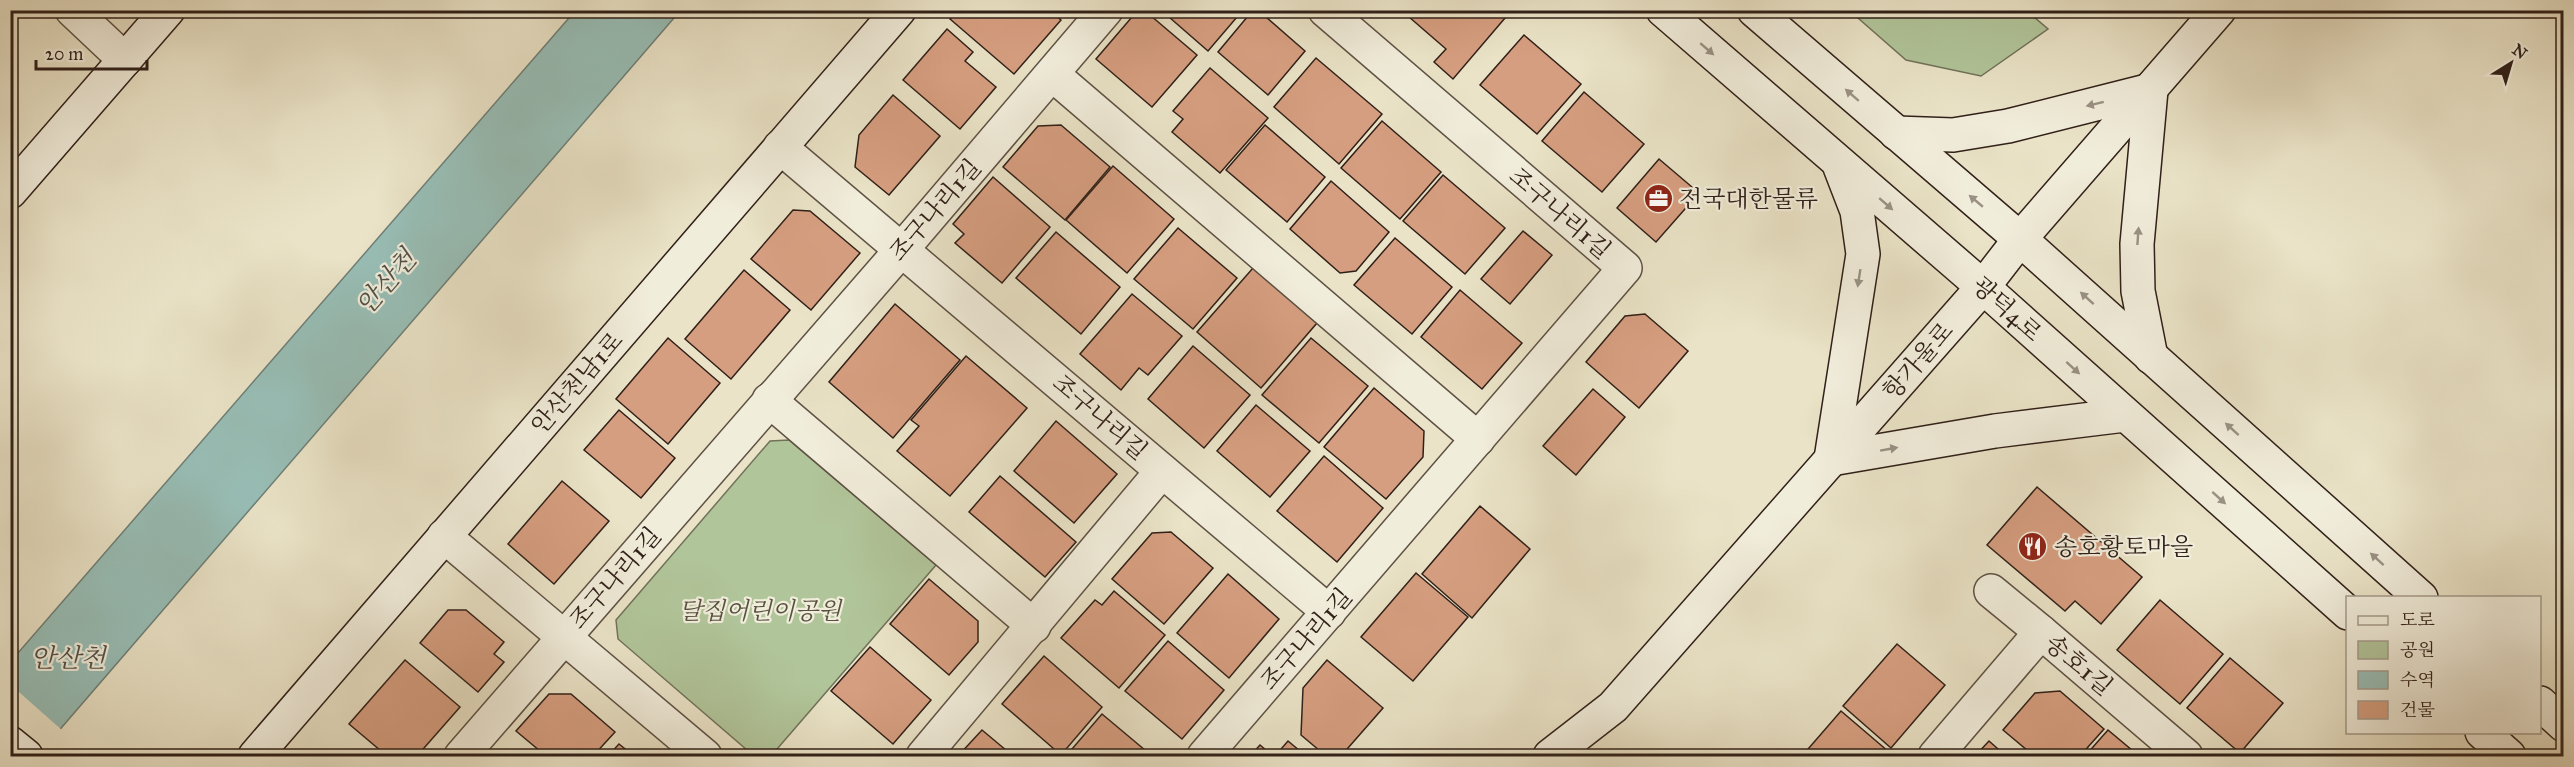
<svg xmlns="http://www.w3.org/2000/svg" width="2574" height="767" font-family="'IM FELL Great Primer','Noto Serif KR',serif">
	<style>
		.green { fill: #b1c59a; stroke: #70725a; stroke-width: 1.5 }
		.water { fill: #98beb6; stroke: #6e7f77; stroke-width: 1.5 }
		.pier { fill: #eae3c7 }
		.building { fill: #d69e80; stroke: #302019; stroke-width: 1.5 }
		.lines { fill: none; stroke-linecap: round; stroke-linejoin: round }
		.street-casing { stroke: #5e5144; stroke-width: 36 }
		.secondary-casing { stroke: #302019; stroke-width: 36 }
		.street { stroke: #f1eddb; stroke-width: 33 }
		.secondary { stroke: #f1eddb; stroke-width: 33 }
		.oneway { fill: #9a9184 }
		.labels { text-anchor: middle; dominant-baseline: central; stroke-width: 4.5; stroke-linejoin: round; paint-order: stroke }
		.poi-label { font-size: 24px; fill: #302019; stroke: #f1eddb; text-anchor: start }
		.street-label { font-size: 24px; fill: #302019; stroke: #f1eddb }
		.park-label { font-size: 24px; font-style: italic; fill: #575240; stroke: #f1eddb }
		.water-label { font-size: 26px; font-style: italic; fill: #4f4f48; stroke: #f1eddb }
	</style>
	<rect width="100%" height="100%" fill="#eae3c7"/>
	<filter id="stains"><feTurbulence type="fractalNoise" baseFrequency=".00333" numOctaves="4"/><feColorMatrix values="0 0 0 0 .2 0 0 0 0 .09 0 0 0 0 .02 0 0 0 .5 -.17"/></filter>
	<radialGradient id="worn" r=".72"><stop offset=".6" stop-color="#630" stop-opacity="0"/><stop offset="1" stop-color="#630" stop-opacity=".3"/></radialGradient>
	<g class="green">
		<polygon points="1850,11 2027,11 2048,29 1981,76 1906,60"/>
		<polygon points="789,440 936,565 771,756 754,756 618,639 616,620 770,441"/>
	</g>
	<polygon class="water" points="575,11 680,11 37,756 11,756 11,661"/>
	<polygon class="pier" points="11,685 63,731 41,756 10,756"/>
	<g class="building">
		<polygon points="958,10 1050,10 1061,20 1014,74 950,19"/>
		<polygon points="1138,10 1144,10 1197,55 1152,107 1096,59"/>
		<polygon points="1161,10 1243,10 1208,51"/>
		<polygon points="1253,10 1258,10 1305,51 1268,95 1218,52"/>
		<polygon points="1401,10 1496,10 1505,18 1453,79 1434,62 1446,49"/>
		<polygon points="947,29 973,52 965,61 996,87 960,129 903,80"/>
		<polygon points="1524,35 1581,84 1537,134 1480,85"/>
		<polygon points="1316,58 1382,114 1339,164 1274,107"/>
		<polygon points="1210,68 1268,118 1220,173 1172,132 1183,119 1173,111"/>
		<polygon points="1584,92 1644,144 1602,192 1542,141"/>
		<polygon points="893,95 940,136 889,195 855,167 859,135"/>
		<polygon points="1382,121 1441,172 1400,219 1341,168"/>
		<polygon points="1061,125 1110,167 1065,220 1003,167 1038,126"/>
		<polygon points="1265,125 1325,177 1287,222 1226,170"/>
		<polygon points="1659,159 1699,193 1656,242 1617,208"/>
		<polygon points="1113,166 1174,219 1127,273 1066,220"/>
		<polygon points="1443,175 1505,228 1465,274 1403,221"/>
		<polygon points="993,177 1050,227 1002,283 955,243 964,234 953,224"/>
		<polygon points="1331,181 1389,232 1356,271 1340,273 1290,229"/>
		<polygon points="793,210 810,211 860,253 811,310 751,259"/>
		<polygon points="1178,228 1237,278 1193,329 1134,279"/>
		<polygon points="1523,231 1552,255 1510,304 1481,279"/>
		<polygon points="1056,232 1120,287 1081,334 1016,278"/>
		<polygon points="1395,238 1452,287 1412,334 1354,285"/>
		<polygon points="1253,268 1317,323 1261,388 1197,332"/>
		<polygon points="744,270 790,310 731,379 685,339"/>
		<polygon points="1460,290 1522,343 1482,389 1421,337"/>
		<polygon points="1132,294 1182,336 1148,375 1139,368 1121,390 1080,354"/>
		<polygon points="895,304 960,360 893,438 829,382"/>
		<polygon points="1645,314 1688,351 1639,408 1586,362 1625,316"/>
		<polygon points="668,338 720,383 668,444 616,399"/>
		<polygon points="1311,338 1368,386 1319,443 1262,395"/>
		<polygon points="1193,346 1250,395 1204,448 1148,399"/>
		<polygon points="966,356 1027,408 950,496 897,451 919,426 911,420"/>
		<polygon points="1374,388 1424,431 1423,457 1386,499 1324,447"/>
		<polygon points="1593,389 1625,417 1576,475 1543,446"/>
		<polygon points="1256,405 1310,451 1270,497 1217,451"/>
		<polygon points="619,410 675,458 641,498 584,450"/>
		<polygon points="1056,421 1117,474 1074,523 1014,471"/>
		<polygon points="1324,456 1383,508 1337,562 1277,511"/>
		<polygon points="1000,476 1076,542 1045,577 969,512"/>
		<polygon points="562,481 609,521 554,584 508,544"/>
		<polygon points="2037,487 2142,577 2101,624 2075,601 2065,611 1987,545"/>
		<polygon points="1480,506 1530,549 1472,618 1422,574"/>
		<polygon points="1171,532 1213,568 1164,624 1112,579 1152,533"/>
		<polygon points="1416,573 1468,617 1413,681 1361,637"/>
		<polygon points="1228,574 1279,619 1229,678 1177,633"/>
		<polygon points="929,579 978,621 978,642 949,675 890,624"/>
		<polygon points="1114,591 1165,635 1119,688 1061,638 1095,600 1102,605"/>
		<polygon points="2160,600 2223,654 2180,704 2117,650"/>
		<polygon points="448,610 466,610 504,642 494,654 504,662 478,692 420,643"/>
		<polygon points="1168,641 1224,690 1182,739 1125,691"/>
		<polygon points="1897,644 1945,685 1891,748 1843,706"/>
		<polygon points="870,647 931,700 893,744 831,691"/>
		<polygon points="1044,656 1102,707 1061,755 1002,704"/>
		<polygon points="2230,658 2283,703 2240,753 2187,708"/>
		<polygon points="405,660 460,707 417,756 387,756 349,724"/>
		<polygon points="1327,660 1383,708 1341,756 1326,756 1301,735 1303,688"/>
		<polygon points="2060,691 2104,729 2080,756 2034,756 2003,730 2035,693"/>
		<polygon points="549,694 571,694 615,732 593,756 546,756 516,731"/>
		<polygon points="1841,711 1889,752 1885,756 1802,756"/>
		<polygon points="1102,714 1152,756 1066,756"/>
		<polygon points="982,730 1013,756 958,756"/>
		<polygon points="2108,730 2139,756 2085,756"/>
		<polygon points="1288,741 1306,756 1275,756"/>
		<polygon points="1989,741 2006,756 1975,756"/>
		<polygon points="619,744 634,756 608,756"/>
		<polygon points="1260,745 1273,756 1250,756"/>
	</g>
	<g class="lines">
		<defs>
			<g id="street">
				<polyline points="72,10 125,60"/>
				<polyline points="1052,74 1478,439"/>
				<polyline points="780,147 1329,612"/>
				<polyline points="769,400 1034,626"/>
				<polyline points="444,536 705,756"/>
				<polyline points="1991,591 2041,632"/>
				<polyline points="461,756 903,248 1106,10"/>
				<polyline points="923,756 1162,471"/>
				<polyline points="1204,756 1625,268 1325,10"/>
				<polyline points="1935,756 2041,632 2186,756"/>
			</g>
			<g id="secondary">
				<polyline points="1663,10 1983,287 2348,613"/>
				<polyline points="1754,10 2020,239 2421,598"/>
				<polyline points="1896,133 1953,135 2008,126 2151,90"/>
				<polyline points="10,192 168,10"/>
				<polyline points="2151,357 2138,291 2137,244 2151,90"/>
				<polyline points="1831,459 1863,254 1857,211 1840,167"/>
				<polyline points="1831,459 1995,431 2125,415"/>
				<polyline points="2540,703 2564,725"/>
				<polyline points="2482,732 2509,756"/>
				<polyline points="10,743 26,756"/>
				<polyline points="255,756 899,10"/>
				<polyline points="1550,756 1613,707 1983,287 2020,239 2219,10"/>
			</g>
		</defs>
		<use href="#street" class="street-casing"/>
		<use href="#secondary" class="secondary-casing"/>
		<use href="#street" class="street"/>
		<use href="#secondary" class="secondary"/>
	</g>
	<defs><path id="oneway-solid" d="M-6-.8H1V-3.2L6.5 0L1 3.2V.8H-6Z" transform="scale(1.5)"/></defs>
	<g class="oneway">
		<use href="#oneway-solid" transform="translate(1707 49) rotate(41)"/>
		<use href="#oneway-solid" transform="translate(1852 95) rotate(-139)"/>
		<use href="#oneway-solid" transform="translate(2095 104) rotate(166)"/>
		<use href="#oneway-solid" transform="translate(1976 201) rotate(-140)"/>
		<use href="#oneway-solid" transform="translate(1886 204) rotate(41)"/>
		<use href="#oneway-solid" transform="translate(2138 236) rotate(-86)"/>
		<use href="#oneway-solid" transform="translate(1859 278) rotate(99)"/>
		<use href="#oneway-solid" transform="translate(2087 298) rotate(-138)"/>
		<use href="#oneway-solid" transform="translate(2073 368) rotate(42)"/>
		<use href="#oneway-solid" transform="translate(2232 429) rotate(-138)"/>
		<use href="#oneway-solid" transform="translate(1889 449) rotate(-10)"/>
		<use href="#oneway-solid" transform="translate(2219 498) rotate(42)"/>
		<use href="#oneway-solid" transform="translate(2377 559) rotate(-138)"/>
	</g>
	<defs>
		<symbol id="office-disc" viewBox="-11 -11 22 22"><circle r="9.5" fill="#8f2418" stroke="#f1eddb"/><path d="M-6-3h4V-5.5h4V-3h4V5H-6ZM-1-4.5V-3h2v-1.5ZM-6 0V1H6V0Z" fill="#fff"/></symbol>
		<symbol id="restaurant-disc" viewBox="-11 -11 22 22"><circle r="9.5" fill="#8f2418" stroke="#f1eddb"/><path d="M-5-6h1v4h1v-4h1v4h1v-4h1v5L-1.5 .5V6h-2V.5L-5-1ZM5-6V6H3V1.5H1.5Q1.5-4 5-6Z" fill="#fff"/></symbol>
	</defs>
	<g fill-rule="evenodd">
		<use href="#office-disc" x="1642" y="182" width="33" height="33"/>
		<use href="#restaurant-disc" x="2016" y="530" width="33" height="33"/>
	</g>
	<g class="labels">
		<g class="poi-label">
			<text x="1679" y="199">전국대한물류</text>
			<text x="2054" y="547">송호황토마을</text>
		</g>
		<g class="street-label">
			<text transform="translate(935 210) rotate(-49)">조구나리1길</text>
			<text transform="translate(1560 213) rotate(41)">조구나리1길</text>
			<text transform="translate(2007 309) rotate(42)">광덕4로</text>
			<text transform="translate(1918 361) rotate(-49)">항가울로</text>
			<text transform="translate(577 383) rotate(-49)">안산천남1로</text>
			<text transform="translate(1100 417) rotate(41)">조구나리길</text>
			<text transform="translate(615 578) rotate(-49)">조구나리1길</text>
			<text transform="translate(1306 639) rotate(-49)">조구나리1길</text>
			<text transform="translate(2079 665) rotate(40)">송호1길</text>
		</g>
		<g class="park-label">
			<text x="760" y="611">달집어린이공원</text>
		</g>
		<g class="water-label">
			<text transform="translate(386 282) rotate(-49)">안산천</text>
			<text x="68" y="658">안산천</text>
		</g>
	</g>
	<rect width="2574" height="767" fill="none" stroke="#eae3c7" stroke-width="36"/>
	<rect x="12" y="12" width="2550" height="743" fill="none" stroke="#302019" stroke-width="3"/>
	<rect x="18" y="18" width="2538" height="731" fill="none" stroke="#302019" stroke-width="1.5"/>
	<rect x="2346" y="596" width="195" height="138" fill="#f1eddb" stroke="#a49b8d" stroke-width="1.5"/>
	<rect x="2358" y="616" width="30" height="9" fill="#f1eddb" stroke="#a49b8d" stroke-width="1.5"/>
	<text x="2400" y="626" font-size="18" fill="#302019">도로</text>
	<rect x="2358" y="641" width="30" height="18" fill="#b1c59a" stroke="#a49b8d" stroke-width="1.5"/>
	<text x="2400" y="656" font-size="18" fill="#302019">공원</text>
	<rect x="2358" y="671" width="30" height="18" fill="#98beb6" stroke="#a49b8d" stroke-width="1.5"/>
	<text x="2400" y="686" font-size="18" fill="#302019">수역</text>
	<rect x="2358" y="701" width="30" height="18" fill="#d69e80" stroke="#a49b8d" stroke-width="1.5"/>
	<text x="2400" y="716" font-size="18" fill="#302019">건물</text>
	<g transform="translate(2511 63) rotate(37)" stroke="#f1eddb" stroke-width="4.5" paint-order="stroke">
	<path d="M0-4.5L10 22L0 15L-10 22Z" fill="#302019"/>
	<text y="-9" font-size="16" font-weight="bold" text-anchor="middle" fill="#302019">N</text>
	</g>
	<path d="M36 60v9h111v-9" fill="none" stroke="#302019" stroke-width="3"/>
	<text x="45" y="60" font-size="18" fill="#302019" stroke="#f1eddb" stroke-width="4.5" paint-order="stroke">20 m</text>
	<rect width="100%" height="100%" filter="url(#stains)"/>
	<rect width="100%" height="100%" fill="url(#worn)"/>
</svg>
